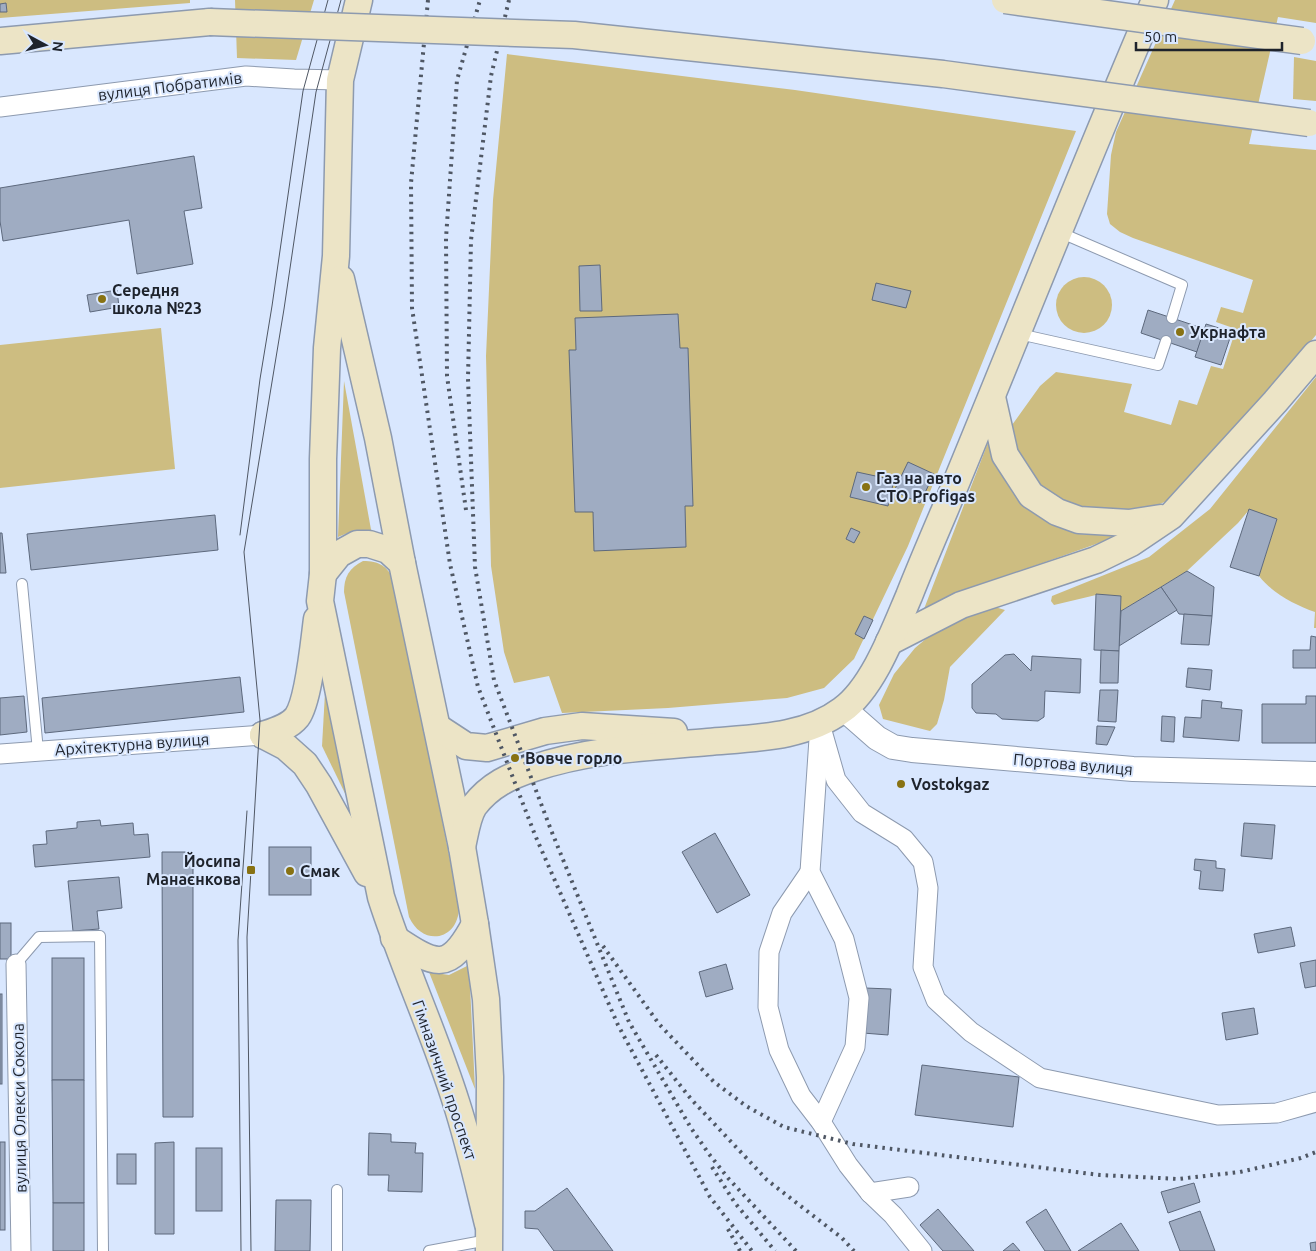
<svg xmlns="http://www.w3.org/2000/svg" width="1316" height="1251" font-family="Ubuntu,sans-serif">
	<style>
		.green { fill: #cdbd81 }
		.building { fill: #9facc2; stroke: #5d697d }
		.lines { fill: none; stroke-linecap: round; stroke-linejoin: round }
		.service-casing { stroke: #8d9aaf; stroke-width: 12 }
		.minor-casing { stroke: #8d9aaf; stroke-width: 21 }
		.tertiary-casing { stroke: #8d9aaf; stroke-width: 26 }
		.secondary-casing { stroke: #8d9aaf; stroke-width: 29 }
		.service { stroke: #fff; stroke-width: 10 }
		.minor { stroke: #fff; stroke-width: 19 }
		.tertiary { stroke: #fff; stroke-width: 24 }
		.secondary { stroke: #ece4c6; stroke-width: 26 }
		.tram { stroke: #4f5764; stroke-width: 1 }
		.rail { stroke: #4f5764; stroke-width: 4; stroke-dasharray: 2.5 5; stroke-linecap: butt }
		.secondary-bridge-casing { stroke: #8d9aaf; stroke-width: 29; stroke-linecap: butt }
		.secondary-bridge { stroke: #ece4c6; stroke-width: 26 }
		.poi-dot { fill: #887213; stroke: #d9e7fe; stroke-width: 2 }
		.labels { text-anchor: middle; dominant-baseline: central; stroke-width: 4; stroke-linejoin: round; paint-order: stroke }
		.street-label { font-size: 16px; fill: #1e232c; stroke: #d9e7fe }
		.poi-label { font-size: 16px; font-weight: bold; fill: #1e232c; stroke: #d9e7fe; text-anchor: start }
	</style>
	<rect width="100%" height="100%" fill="#d9e7fe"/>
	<g class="green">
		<polygon points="0,0 190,0 190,3 0,18"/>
		<polygon points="235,0 314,0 296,60 237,58"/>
		<polygon points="1175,0 1316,0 1316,23 1278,17 1249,144 1316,150 1316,335 1274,386 1169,500 1151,508 1128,514 1080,511 1040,487 1014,446 1012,425 1040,386 1056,372 1132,384 1124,412 1171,425 1179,400 1197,405 1211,366 1223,369 1236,329 1216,322 1221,307 1243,313 1253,280 1133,238 1120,232 1110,224 1107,214 1111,155 1116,132"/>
		<polygon points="507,54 795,90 1076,131 908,546 854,659 824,688 787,698 668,708 562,713 549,676 514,683 504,652 491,566 486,356 493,200"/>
		<polygon points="1294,57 1316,61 1316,101 1293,99"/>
		<circle cx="1084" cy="305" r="28"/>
		<polygon points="161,328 175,469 0,488 0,345"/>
		<path d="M1316,377V628H1314L1315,612C1295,605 1272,593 1259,576L1277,519L1249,510L1238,523L1187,571L1121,611V596L1096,595L1054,605L1051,601L1052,596L1149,557L1210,509Z"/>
		<polygon points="344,381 372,535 355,530 338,537"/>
		<path d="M989,440L1024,503L1051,524L1078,534L1117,536C1053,561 986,580 924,609Z"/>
		<path d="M363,561C379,561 387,566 394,580L459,905C460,940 423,948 409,917L344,592C344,577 349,568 363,561Z"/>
		<polygon points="995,607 1005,610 950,667 944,700 937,724 930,731 883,719 879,705 894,674 915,648 933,633 964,615"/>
		<polygon points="326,675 355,814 322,746"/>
		<polygon points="469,965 475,1089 429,972 449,975"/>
	</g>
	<g class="building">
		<polygon points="6,3 7,12 0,12 0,4"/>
		<polygon points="194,156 202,208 184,211 193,264 137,274 129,220 3,241 0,221 0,188"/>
		<polygon points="600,265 602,311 580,311 579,266"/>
		<polygon points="876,283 911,291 906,308 872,300"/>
		<polygon points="117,290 119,307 90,312 87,295"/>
		<polygon points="1148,310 1205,329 1197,352 1141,333"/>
		<polygon points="678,314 680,348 688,348 693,506 685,506 686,547 594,551 593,512 575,512 569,350 576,350 575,318"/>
		<polygon points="1206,324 1232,332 1221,365 1195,357"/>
		<polygon points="908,462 934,474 920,503 894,491"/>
		<polygon points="857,472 894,480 888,506 850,497"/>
		<polygon points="1249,509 1277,519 1259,576 1230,567"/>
		<polygon points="215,515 218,550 31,570 27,534"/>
		<polygon points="851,528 860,532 854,543 846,539"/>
		<polygon points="0,533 2,533 6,573 0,573"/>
		<polygon points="1187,571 1214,587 1212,616 1179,614 1161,587"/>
		<polygon points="1161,587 1177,610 1119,646 1121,611"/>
		<polygon points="1096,594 1121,596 1119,651 1094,650"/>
		<polygon points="1184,614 1212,616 1209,645 1181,644"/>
		<polygon points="864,616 873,620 864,639 855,634"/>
		<polygon points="1311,636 1316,637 1316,668 1293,668 1293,650 1310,650"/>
		<polygon points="1101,650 1119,651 1118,683 1100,683"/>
		<polygon points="1014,654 1031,671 1032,656 1081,659 1080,693 1045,691 1044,717 1038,721 1002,719 996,714 976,713 972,708 972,684 1005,655"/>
		<polygon points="1188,668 1212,670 1210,690 1186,687"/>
		<polygon points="240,677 244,712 45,733 42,698"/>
		<polygon points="1100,690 1118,690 1116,722 1098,721"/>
		<polygon points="24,696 27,732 0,735 0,698"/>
		<polygon points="1306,696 1316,696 1316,743 1262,743 1262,704 1306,704"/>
		<polygon points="1202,700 1222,702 1221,708 1242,710 1239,741 1183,737 1185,717 1201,718"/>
		<polygon points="1162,716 1175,717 1174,742 1161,741"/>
		<polygon points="1097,726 1115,727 1107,745 1096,744"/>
		<polygon points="100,820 101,826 133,823 134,835 148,834 150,857 35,867 33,845 47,844 46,831 77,828 77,822"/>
		<polygon points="1244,823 1275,825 1272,859 1241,856"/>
		<polygon points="715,833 750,895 717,913 682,852"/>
		<rect x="269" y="847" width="42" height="48"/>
		<polygon points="162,852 193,852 193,1117 163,1117"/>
		<polygon points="1195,859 1216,861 1216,868 1225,869 1223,891 1199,889 1201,871 1194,870"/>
		<polygon points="119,877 122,908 97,911 99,929 73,931 68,881"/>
		<rect x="0" y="923" width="11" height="36"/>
		<polygon points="1291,927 1295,946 1258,953 1254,934"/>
		<rect x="52" y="958" width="32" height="122"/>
		<polygon points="1316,960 1316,986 1305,988 1300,963"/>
		<polygon points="726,964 733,989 706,997 699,972"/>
		<polygon points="865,988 891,989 888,1035 863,1033"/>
		<rect x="0" y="994" width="2" height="90"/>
		<polygon points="1254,1008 1258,1034 1226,1040 1222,1013"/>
		<polygon points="922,1065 1019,1077 1013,1127 915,1115"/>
		<polygon points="52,1080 84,1080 84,1203 53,1203"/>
		<polygon points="369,1133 391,1134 391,1142 416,1143 415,1153 423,1153 422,1192 388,1191 389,1175 368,1175"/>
		<rect x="0" y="1142" width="5" height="88"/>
		<polygon points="174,1142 174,1234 155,1234 155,1143"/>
		<rect x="196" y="1148" width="26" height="63"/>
		<rect x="117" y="1154" width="19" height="30"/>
		<polygon points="1194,1183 1200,1202 1168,1213 1161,1192"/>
		<polygon points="567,1188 613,1251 554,1251 538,1229 525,1228 525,1211 535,1211"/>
		<polygon points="276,1200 311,1200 310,1251 275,1251"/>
		<rect x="53" y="1203" width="31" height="48"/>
		<polygon points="938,1209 974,1251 943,1251 920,1225"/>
		<polygon points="1046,1209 1071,1251 1045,1251 1026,1222"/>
		<polygon points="1200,1211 1215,1251 1180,1251 1169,1222"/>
		<polygon points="1121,1223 1139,1251 1078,1251"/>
		<polygon points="1316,1242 1316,1251 1311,1251 1310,1243"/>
		<polygon points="1013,1243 1020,1251 1003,1251"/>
	</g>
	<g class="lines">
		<defs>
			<g id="service">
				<polyline points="1059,232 1182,285 1172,318"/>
				<polyline points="1019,334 1158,365 1166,341"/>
				<polyline points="22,584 38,751"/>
				<polyline points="16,964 39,937 100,936 103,1251"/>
				<polyline points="337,1251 337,1190"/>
				<polyline points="429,1251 488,1240"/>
			</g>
			<g id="minor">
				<polyline points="0,107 246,76 294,79 340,80"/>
				<polyline points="820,724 836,780 862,813 904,839 923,862 928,888 923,967 936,1000 971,1032 1040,1078 1218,1115 1277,1113 1316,1102"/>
				<polyline points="819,739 810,872 844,939 859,998 855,1047 821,1122"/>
				<polyline points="0,754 263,735"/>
				<polyline points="810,872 782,913 769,952 768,1007 779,1050 801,1096 821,1122 848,1165 870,1193 893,1215 922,1251"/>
				<polyline points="16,964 21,1251"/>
				<polyline points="870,1193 909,1187"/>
			</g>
			<polyline id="tertiary" points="844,709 877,738 893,747 912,750 1133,769 1316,774"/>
			<g id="secondary">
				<path d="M359,0L340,80L336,256L327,348L323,459V574L320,601L381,897C403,966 434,1032 456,1102C469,1142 478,1183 488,1224"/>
				<polyline points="0,41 210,22"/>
				<polyline points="341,279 378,438 402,563 462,847 475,924 486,999 490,1077 489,1251"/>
				<polyline points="992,397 1005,455 1031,495 1057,512 1079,520 1129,523 1161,518"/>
				<polyline points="323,574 339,554 357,544 369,544 388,550 402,563"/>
				<polyline points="889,642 961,605 1096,560 1131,543 1171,516 1275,402 1316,354"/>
				<polyline points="437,727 466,746 487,748 545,731 582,726 674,732"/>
				<polyline points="263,735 286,747 305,764 319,785 367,873"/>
				<path d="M263,735C275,731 289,727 297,717C309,700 314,641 317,619"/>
				<path d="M462,847C465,834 467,817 474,806C490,785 510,776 534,768C590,749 650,747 708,742C753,738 805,738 842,710C873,688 894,631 909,596C920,568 932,540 944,512C1015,341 1082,170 1155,0"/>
				<path d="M394,938C436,966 449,973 475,924"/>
			</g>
		</defs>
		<use href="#service" class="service-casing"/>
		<use href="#minor" class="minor-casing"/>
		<use href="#tertiary" class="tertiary-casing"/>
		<use href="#secondary" class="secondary-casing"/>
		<use href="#service" class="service"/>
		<use href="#minor" class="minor"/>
		<use href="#tertiary" class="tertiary"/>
		<use href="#secondary" class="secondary"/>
		<g class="tram">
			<polyline points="240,535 260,379 272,306 303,91 328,0"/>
			<polyline points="241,1251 238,940 247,811"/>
			<polyline points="251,1251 247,937 260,720 244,552 284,309 316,92 341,0"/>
		</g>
		<g class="rail">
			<polyline points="428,0 411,183 412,308 450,564 478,687 535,835 618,1025 710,1197 752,1251"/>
			<polyline points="509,0 491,76 471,240 468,379 475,567 494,680 551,830 629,1022 691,1128 709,1154 728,1178 796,1251"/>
			<polyline points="466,510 447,376 446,238 457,80 480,0"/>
			<polyline points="603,946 659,1024 714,1082 746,1106 784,1127 853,1144 1100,1175 1178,1179 1240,1172 1301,1158 1316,1152"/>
			<polyline points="656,1055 691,1099 767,1180 842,1238 854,1251"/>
			<polyline points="712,1167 735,1203 775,1251"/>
			<polyline points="728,1229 740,1251"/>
		</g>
		<defs>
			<g id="secondary-bridge">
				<polyline points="1005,0 1302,41"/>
				<polyline points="210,22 574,35 943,74 1309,123"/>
			</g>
		</defs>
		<use href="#secondary-bridge" class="secondary-bridge-casing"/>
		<use href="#secondary-bridge" class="secondary-bridge"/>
	</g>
	<g class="poi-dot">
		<circle cx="102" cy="299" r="5"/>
		<circle cx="1180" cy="332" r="5"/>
		<circle cx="866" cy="487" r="5"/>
		<circle cx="515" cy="758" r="5"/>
		<circle cx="901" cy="784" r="5"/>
		<rect x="246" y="865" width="10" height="10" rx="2.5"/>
		<circle cx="290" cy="871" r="5"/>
	</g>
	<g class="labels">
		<g class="street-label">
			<text transform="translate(170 86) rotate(-7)">вулиця Побратимів</text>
			<text transform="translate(132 744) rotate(-4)">Архітектурна вулиця</text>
			<text transform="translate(1073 764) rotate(5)">Портова вулиця</text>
			<text transform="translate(445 1080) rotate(71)">Гімназичний проспект</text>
			<text transform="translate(19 1108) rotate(-91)">вулиця Олекси Сокола</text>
		</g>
		<g class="poi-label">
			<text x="112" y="290">Середня<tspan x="112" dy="18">школа №23</tspan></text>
			<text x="1190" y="332">Укрнафта</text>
			<text x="876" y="478">Газ на авто<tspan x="876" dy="18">СТО Profigas</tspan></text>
			<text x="525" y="758">Вовче горло</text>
			<text x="911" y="784">Vostokgaz</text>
			<text x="241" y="861" text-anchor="end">Йосипа<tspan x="241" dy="18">Манаєнкова</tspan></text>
			<text x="300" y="871">Смак</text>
		</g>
	</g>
	<g transform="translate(45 45) rotate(97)" stroke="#d9e7fe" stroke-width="4" paint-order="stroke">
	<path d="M0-4L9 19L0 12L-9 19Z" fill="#1e232c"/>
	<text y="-8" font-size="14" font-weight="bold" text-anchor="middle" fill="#1e232c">N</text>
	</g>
	<path d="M1136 42v8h146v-8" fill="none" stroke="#1e232c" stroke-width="2.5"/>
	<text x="1144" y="42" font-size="15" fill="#1e232c" stroke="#d9e7fe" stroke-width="4" paint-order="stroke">50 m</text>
</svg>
